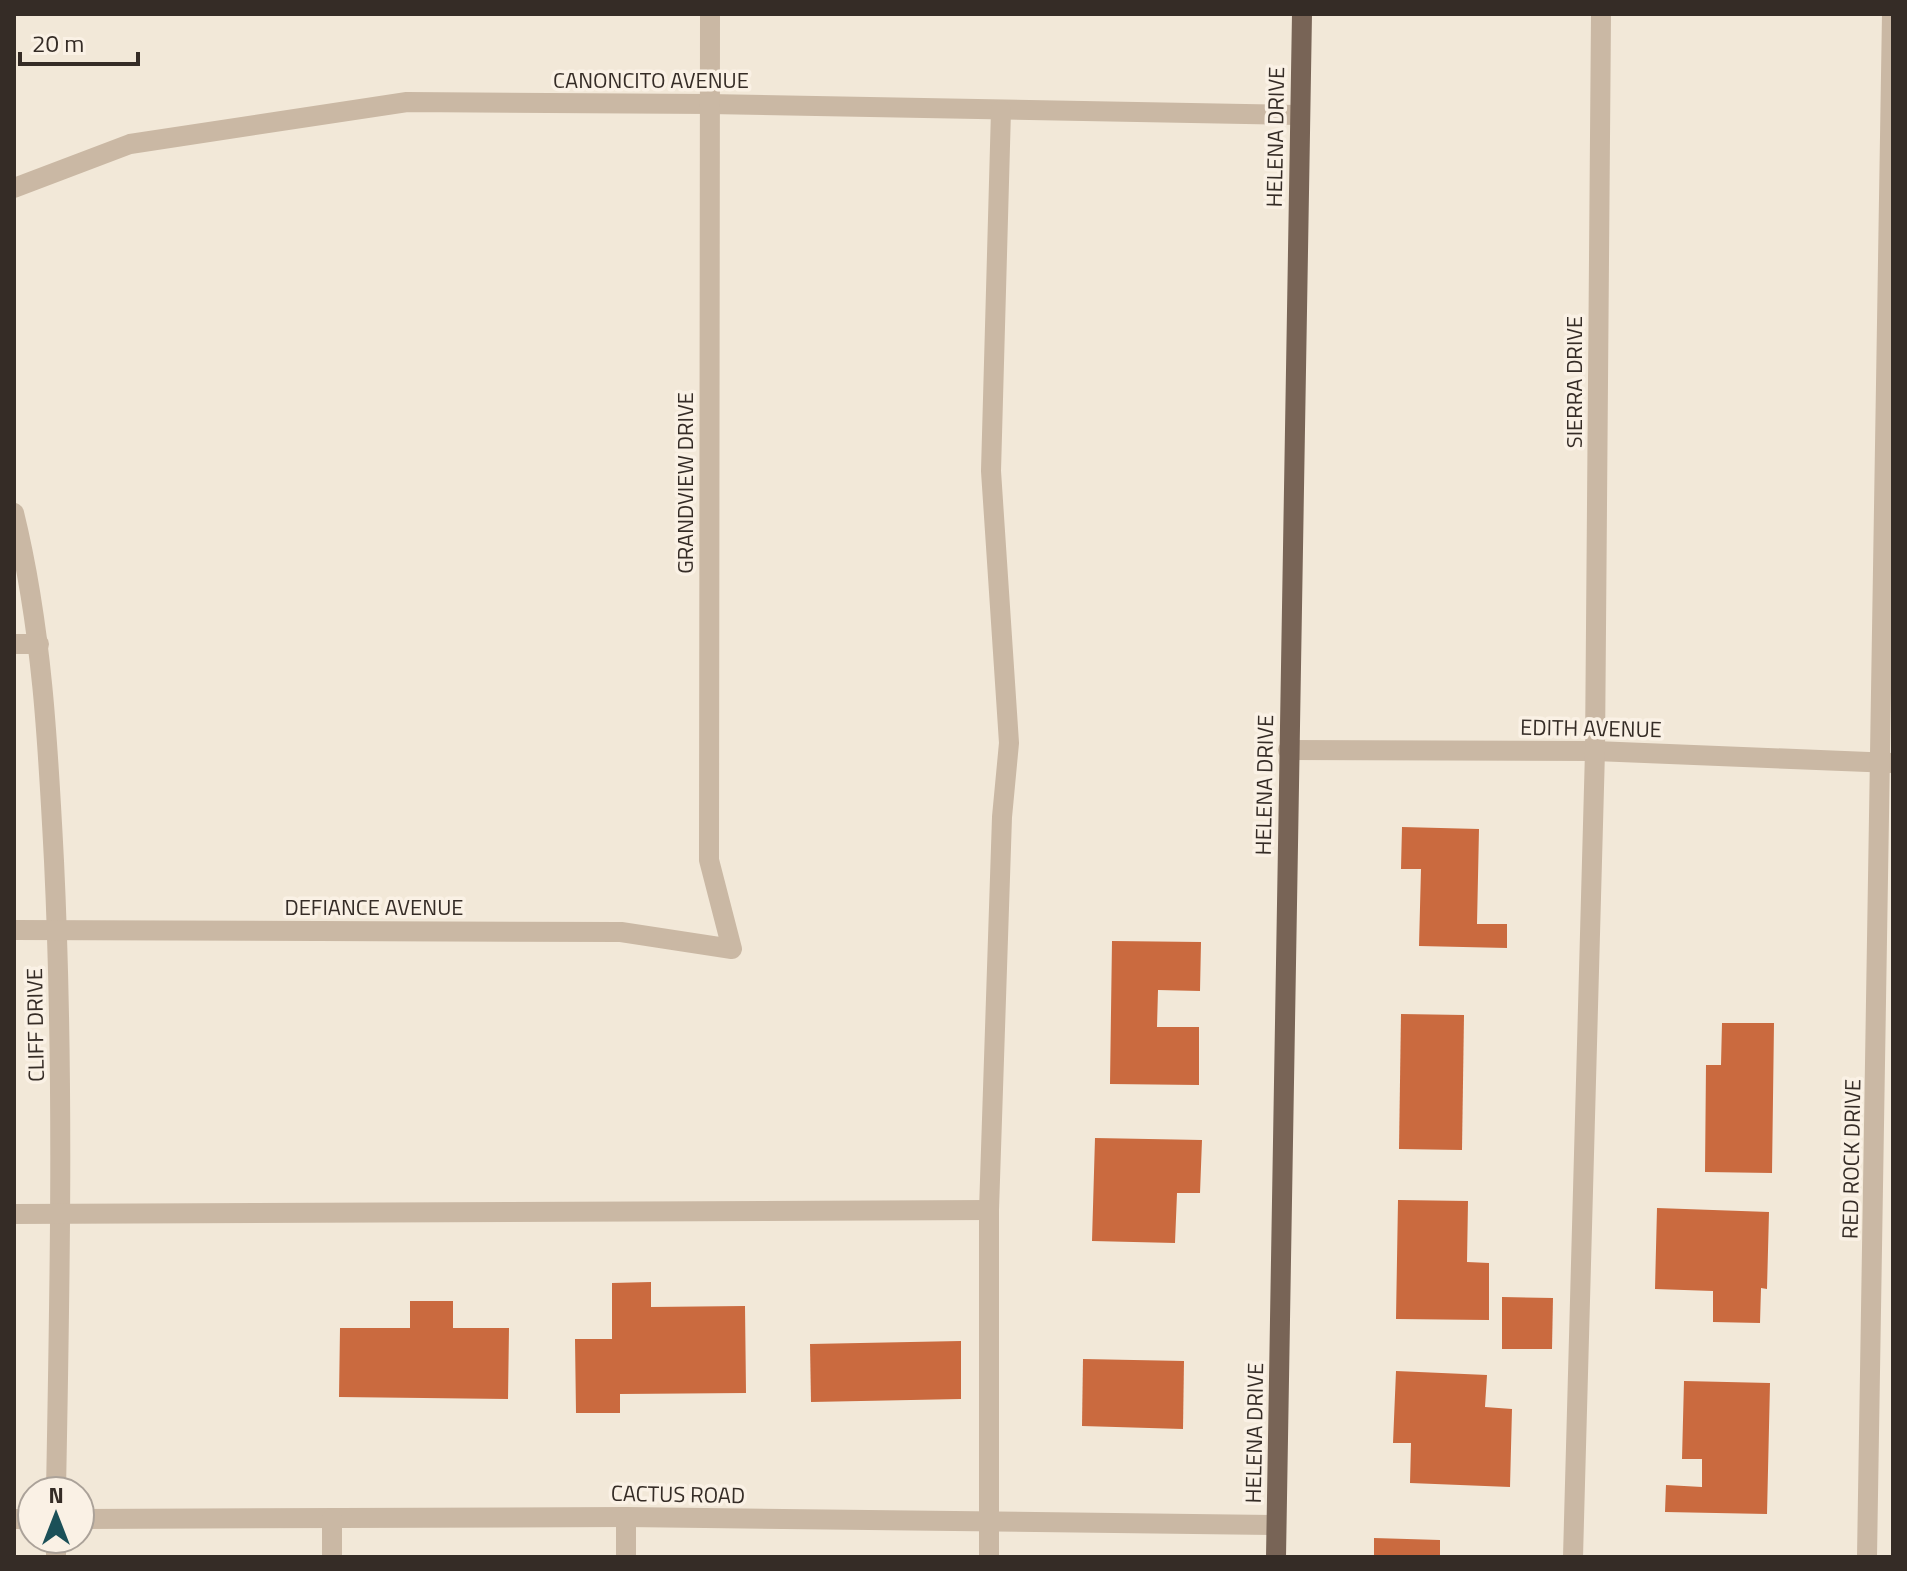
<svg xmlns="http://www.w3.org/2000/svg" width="1907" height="1571" font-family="'Titillium Web',sans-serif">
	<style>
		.building { fill: #ca6a3f }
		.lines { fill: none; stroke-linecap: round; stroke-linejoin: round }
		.minor { stroke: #cab8a4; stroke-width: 20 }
		.major { stroke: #786456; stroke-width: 20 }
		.labels { text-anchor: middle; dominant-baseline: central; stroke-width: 7; stroke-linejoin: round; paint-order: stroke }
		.street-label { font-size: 22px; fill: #352c26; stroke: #faf1e5 }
	</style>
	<rect width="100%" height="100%" fill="#f2e8d8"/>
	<g class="building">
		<polygon points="1402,827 1479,829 1477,924 1507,924 1507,948 1419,946 1421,869 1401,869"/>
		<polygon points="1112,941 1201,942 1200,991 1158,990 1157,1027 1199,1027 1199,1085 1110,1084"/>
		<polygon points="1401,1014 1464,1015 1462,1150 1399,1149"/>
		<polygon points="1722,1023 1774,1023 1772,1173 1705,1172 1706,1065 1721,1065"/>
		<polygon points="1095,1138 1202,1140 1200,1193 1177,1193 1175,1243 1092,1241"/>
		<polygon points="1398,1200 1468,1201 1467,1262 1489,1263 1489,1320 1396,1319"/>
		<polygon points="1657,1208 1769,1212 1767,1289 1761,1288 1760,1323 1713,1322 1713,1291 1655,1289"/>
		<polygon points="651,1282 651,1307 745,1306 746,1393 620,1394 620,1413 576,1413 575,1339 612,1339 612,1283"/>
		<polygon points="1502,1297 1553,1298 1552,1349 1502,1349"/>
		<polygon points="410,1301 453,1301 453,1328 509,1328 508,1399 339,1397 340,1328 410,1328"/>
		<polygon points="961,1341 961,1399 811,1402 810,1344"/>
		<polygon points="1083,1359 1184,1361 1183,1429 1082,1426"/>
		<polygon points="1396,1371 1487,1375 1485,1407 1512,1409 1510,1487 1410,1483 1411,1443 1393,1443"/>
		<polygon points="1684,1381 1770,1383 1767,1514 1665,1512 1666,1485 1702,1487 1702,1459 1682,1459"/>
		<polygon points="1374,1538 1440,1540 1440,1557 1374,1557"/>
	</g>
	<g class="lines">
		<g class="minor">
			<polyline points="14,188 130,144 407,102 709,104 1299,115"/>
			<path d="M14,513C42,627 48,744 54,861C64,1071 60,1281 56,1491"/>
			<polyline points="14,644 39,644"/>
			<polyline points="1288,750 1595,751 1893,763"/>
			<polyline points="14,930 621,932 732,949 709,860 710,14"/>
			<polyline points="14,1214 989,1210"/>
			<polyline points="626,1517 626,1557"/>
			<polyline points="14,1519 32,1519"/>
			<polyline points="80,1519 626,1517 1276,1525"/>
			<polyline points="332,1519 332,1557"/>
			<polyline points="56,1539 56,1557"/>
			<polyline points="989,1557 989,1210 1002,817 1009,743 991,471 1001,110"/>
			<polyline points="1573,1557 1595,751 1601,14"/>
			<polyline points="1867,1557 1892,14"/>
		</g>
		<polyline class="major" points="1276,1557 1302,14"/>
	</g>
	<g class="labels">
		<g class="street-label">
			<text x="651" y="80">CANONCITO AVENUE</text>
			<text transform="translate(1275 137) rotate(-89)">HELENA DRIVE</text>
			<text transform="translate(1574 382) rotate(-90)">SIERRA DRIVE</text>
			<text transform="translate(685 483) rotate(-90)">GRANDVIEW DRIVE</text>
			<text transform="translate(1591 728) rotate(1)">EDITH AVENUE</text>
			<text transform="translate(1264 785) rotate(-89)">HELENA DRIVE</text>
			<text x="374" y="907">DEFIANCE AVENUE</text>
			<text transform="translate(35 1025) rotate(-91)">CLIFF DRIVE</text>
			<text transform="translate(1851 1159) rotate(-89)">RED ROCK DRIVE</text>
			<text transform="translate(1254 1433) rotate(-89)">HELENA DRIVE</text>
			<text transform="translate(678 1494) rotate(1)">CACTUS ROAD</text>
		</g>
	</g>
	<rect width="1907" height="1571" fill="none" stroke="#352c26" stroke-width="32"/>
	<g transform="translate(56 1515)"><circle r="38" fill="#faf1e5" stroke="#aba299" stroke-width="2"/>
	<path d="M0-6L14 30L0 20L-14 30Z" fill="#1b5058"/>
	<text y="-12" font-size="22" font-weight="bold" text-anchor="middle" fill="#352c26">N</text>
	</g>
	<path d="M20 52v12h118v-12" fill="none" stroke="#352c26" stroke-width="4"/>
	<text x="32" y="52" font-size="24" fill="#352c26" stroke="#faf1e5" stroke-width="6" paint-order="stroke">20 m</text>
</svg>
